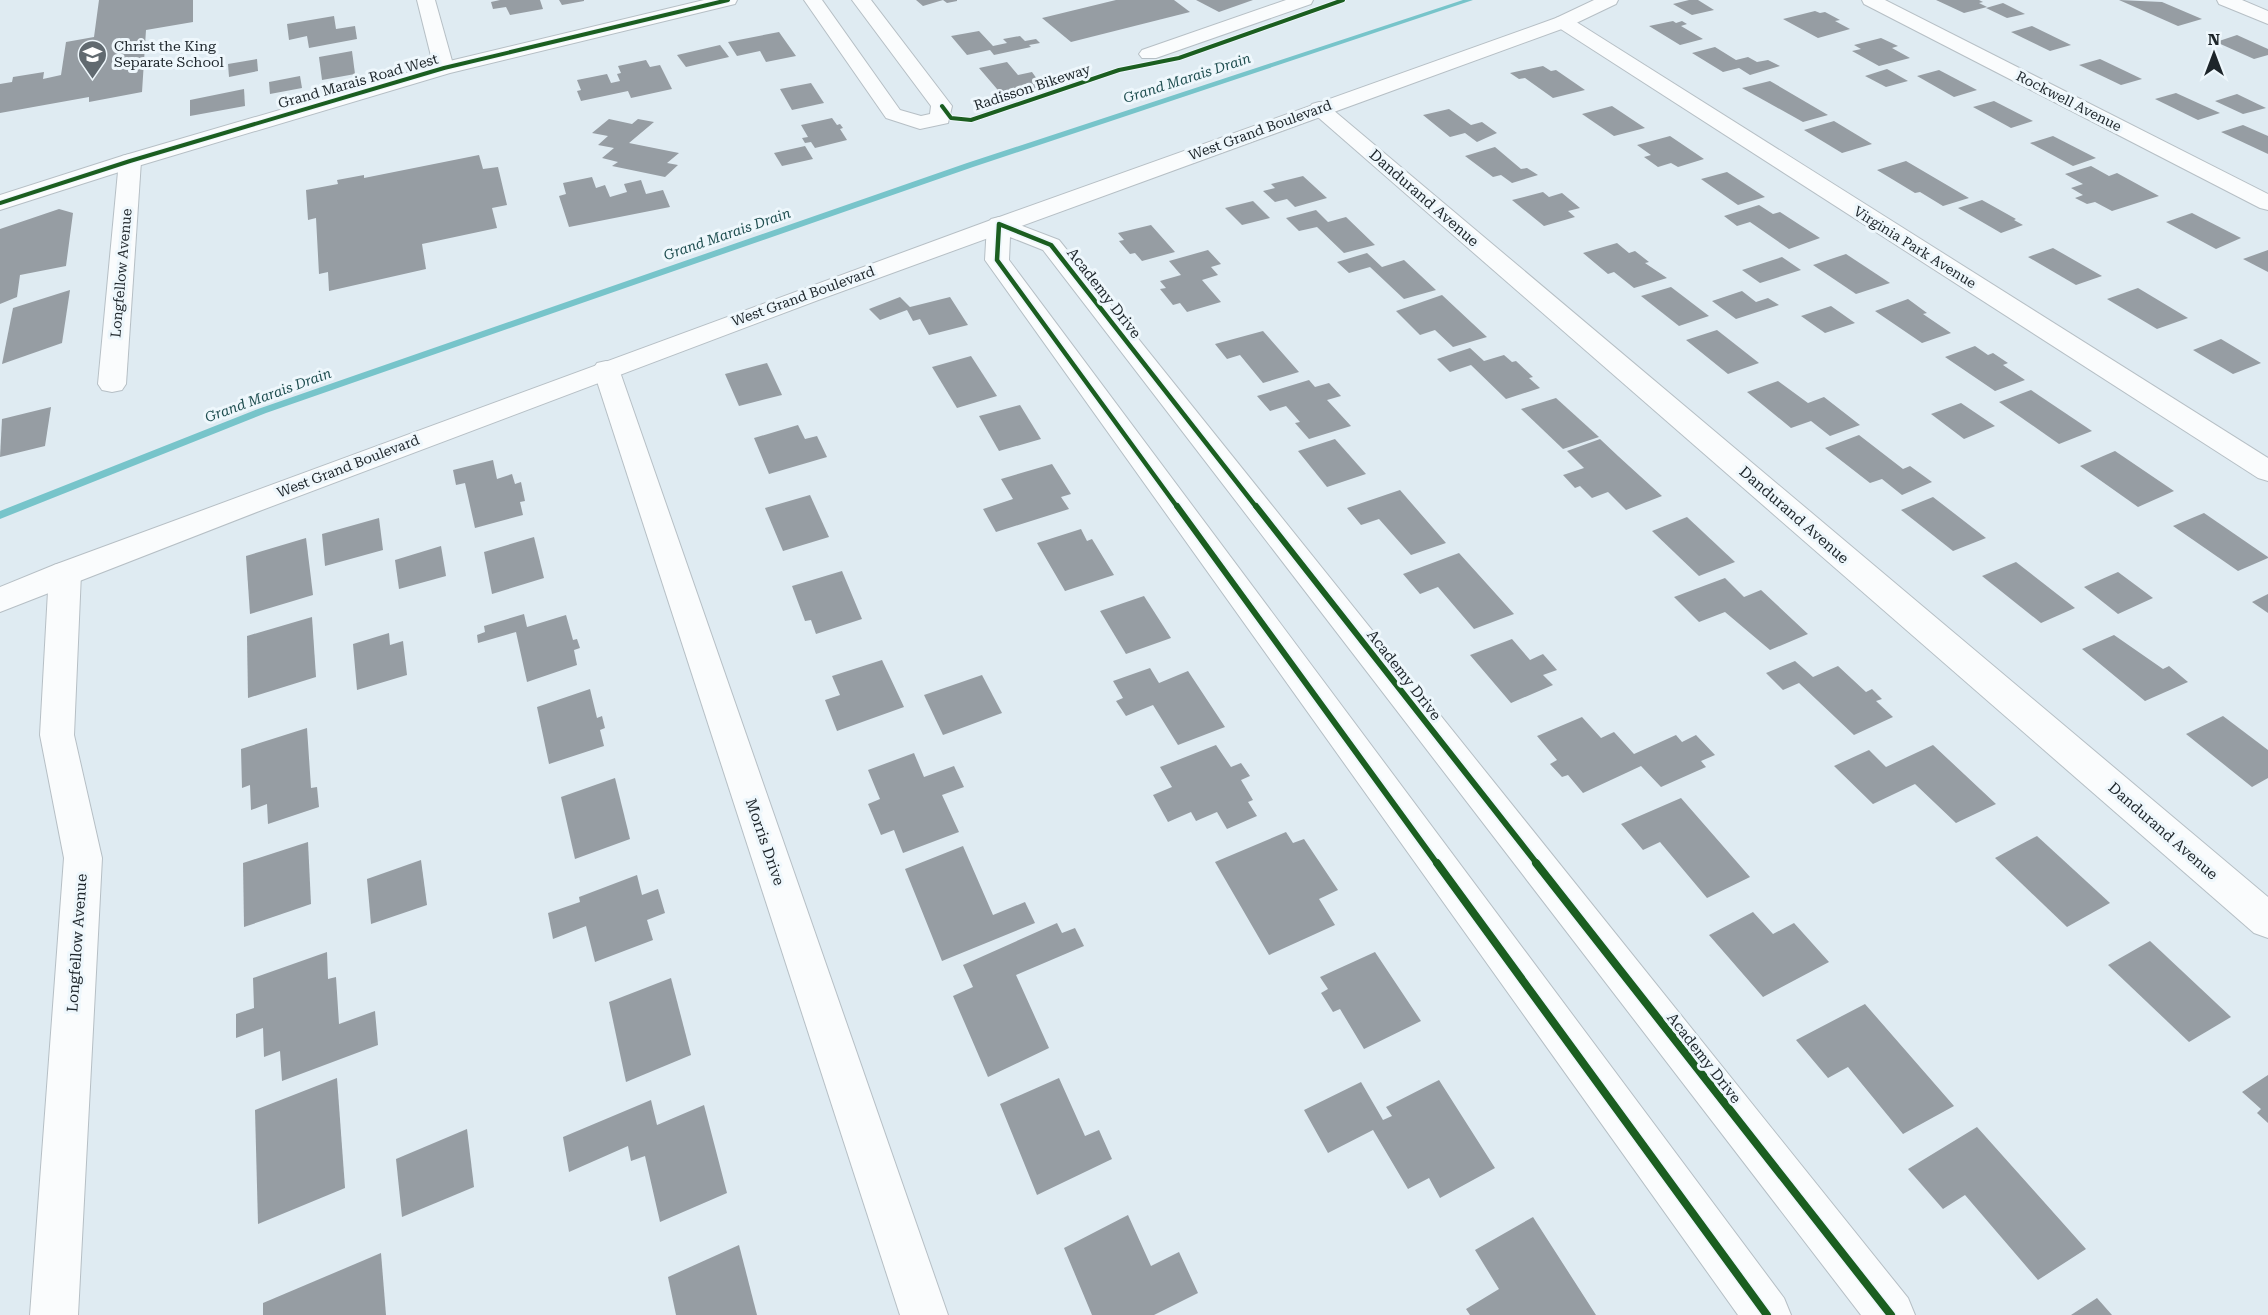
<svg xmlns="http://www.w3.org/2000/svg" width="2268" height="1315" font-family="'Roboto Serif',serif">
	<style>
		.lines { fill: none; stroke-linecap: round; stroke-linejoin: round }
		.stream { fill: #77c4ca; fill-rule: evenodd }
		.building { fill: #969da3 }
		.street-casing { stroke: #b6bfc5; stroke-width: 2 }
		.secondary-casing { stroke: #b6bfc5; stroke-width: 2 }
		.street { fill: #fafcfd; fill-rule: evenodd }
		.secondary { fill: #fafcfd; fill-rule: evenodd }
		.cycleway-far3-casing { stroke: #eef7fc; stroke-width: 6 }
		.cycleway-far2-casing { stroke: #eef7fc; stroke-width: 8 }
		.cycleway-far1-casing { stroke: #eef7fc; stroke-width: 10 }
		.cycleway-casing { stroke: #eef7fc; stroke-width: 11 }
		.cycleway-far3 { stroke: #1b5e20; stroke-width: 4 }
		.cycleway-far2 { stroke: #1b5e20; stroke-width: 4.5 }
		.cycleway-far1 { stroke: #1b5e20; stroke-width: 6 }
		.cycleway { stroke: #1b5e20; stroke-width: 8 }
		.labels { text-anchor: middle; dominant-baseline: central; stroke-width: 6; stroke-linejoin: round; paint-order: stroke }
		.far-poi-label { font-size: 14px; fill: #1d252a; stroke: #eef7fc; text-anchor: start }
		.far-water-label { font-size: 14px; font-style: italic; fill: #1f4e50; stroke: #eef7fc }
		.far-street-label { font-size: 14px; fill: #1d252a; stroke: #eef7fc }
		.street-label { font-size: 15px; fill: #1d252a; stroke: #eef7fc }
	</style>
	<rect width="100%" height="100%" fill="#dfebf2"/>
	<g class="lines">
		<polygon class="stream" points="1463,0 1473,0 973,167 266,413 0,519 0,511 258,409 967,163"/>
	</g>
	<g class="building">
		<polygon points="99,0 193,0 193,22 146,30 142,92 89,102 89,97 0,113 0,84 12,82 13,77 44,72 43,79 61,75 66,42 94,37"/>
		<polygon points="500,0 540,0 543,9 510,15 506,7 493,9 491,2"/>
		<polygon points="559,0 584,0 584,1 562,5"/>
		<polygon points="916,0 957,0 957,1 947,3 943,0 923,6"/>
		<polygon points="1116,0 1174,0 1190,12 1071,42 1042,18"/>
		<polygon points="1196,0 1253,0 1219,12"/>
		<polygon points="1689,0 1698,0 1714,10 1692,15 1673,4"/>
		<polygon points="1936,0 1979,0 1983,2 1979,3 1987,7 1964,13"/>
		<polygon points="2119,0 2162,2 2202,19 2178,26"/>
		<polygon points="2003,3 2025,14 2007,18 1986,8"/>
		<polygon points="1815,11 1820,13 1825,12 1840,20 1835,21 1850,29 1818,38 1783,19"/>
		<polygon points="334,16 336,29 355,26 357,39 309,48 307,36 289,40 287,24"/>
		<polygon points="1673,21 1676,23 1682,21 1687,24 1681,26 1703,39 1680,45 1649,26"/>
		<polygon points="2032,26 2071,45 2050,51 2011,32"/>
		<polygon points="979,31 993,46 1007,43 1003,39 1020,36 1025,41 1036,39 1040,43 1029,45 1031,47 994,55 990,50 967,55 951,36"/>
		<polygon points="779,32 796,56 766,62 760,51 737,56 728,42"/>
		<polygon points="2237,35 2268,49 2268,55 2254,59 2216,42"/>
		<polygon points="1881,38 1898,46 1892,48 1910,58 1879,66 1852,51 1861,49 1854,45"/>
		<polygon points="720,45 729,57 686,67 677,55"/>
		<polygon points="1715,47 1736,60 1748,57 1757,62 1768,60 1780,66 1750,75 1739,68 1723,72 1692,53"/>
		<polygon points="352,51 355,74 322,80 319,57"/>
		<polygon points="257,59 258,71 229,77 228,64"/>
		<polygon points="2100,59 2142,79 2121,85 2079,65"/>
		<polygon points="646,60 650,67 660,65 672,89 631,98 628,91 581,101 577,91 581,90 577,80 607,74 611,83 620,81 617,74 621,73 618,66"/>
		<polygon points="1007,62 1018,75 1032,72 1037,79 1051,76 1059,84 1003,96 979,68"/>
		<polygon points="1543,66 1551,71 1556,70 1585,90 1553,98 1525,78 1519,79 1510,73"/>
		<polygon points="1887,69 1908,81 1886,87 1865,76"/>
		<polygon points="1939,70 1977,90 1954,97 1917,76"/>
		<polygon points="300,76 302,88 270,94 269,82"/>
		<polygon points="1770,81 1828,115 1803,122 1742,88"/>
		<polygon points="811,83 824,103 792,110 780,89"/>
		<polygon points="244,89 245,106 190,116 190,100"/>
		<polygon points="2176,93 2220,113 2198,120 2155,99"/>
		<polygon points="2237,94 2266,108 2243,114 2215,101"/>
		<polygon points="1994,101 2033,121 2011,128 1973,107"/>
		<polygon points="1612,106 1645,128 1614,136 1582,114"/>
		<polygon points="1449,109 1471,125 1482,122 1497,133 1477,142 1465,133 1450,137 1423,115"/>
		<polygon points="832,118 837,125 840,124 843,128 840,129 847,140 815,148 811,142 805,143 802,138 808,137 801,125"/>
		<polygon points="609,119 632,124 638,119 654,122 629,143 679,153 667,163 678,165 665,177 612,166 618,162 602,158 614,148 598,145 608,136 592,133"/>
		<polygon points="1834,121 1872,144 1842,153 1804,130"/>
		<polygon points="2243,125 2268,136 2268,154 2221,132"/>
		<polygon points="1670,136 1704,159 1678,167 1671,163 1658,167 1644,157 1651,155 1637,145"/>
		<polygon points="2053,136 2096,158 2073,166 2030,143"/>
		<polygon points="805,146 813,159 782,166 774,153"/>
		<polygon points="1495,147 1521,169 1527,168 1538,175 1512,183 1501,175 1493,177 1465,156"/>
		<polygon points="479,155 483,169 498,167 507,205 492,208 497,228 422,244 426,269 329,291 328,272 319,274 316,218 308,220 306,190 338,184 337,180 364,175 364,178"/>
		<polygon points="1906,161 1969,198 1943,206 1920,192 1915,193 1877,170"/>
		<polygon points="2091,166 2109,176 2117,173 2159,196 2112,211 2095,202 2087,204 2075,198 2083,195 2071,188 2083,184 2065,174"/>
		<polygon points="1727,172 1765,197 1738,205 1701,179"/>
		<polygon points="1303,176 1327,198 1295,207 1287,199 1275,202 1263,191 1275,188 1271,184"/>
		<polygon points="592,177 596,188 605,185 610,197 627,192 624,184 641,180 646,194 663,190 670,207 569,227 559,196 566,194 563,183"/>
		<polygon points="1543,192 1549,197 1562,193 1580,208 1568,211 1575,217 1544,226 1512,200"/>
		<polygon points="1982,200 2016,219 2014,220 2023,225 2001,233 1958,208"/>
		<polygon points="1253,201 1270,218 1242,225 1225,208"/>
		<polygon points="1759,205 1773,214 1780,212 1820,238 1789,249 1750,222 1737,226 1724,216"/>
		<polygon points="59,209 73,213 66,266 20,275 17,297 0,304 0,229"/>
		<polygon points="1316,210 1328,222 1346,217 1375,245 1344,253 1317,227 1299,231 1286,218"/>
		<polygon points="2192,213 2241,238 2216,249 2166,222"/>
		<polygon points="1151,225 1175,252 1142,261 1135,253 1130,254 1119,241 1124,240 1118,233"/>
		<polygon points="1617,243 1629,253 1635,251 1649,262 1645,263 1667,278 1634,288 1614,272 1608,274 1583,253"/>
		<polygon points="2053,248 2102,276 2076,285 2028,257"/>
		<polygon points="1208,250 1221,264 1211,267 1218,275 1202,280 1221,302 1187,312 1180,303 1173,305 1160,289 1166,288 1160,281 1181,275 1169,261"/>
		<polygon points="2268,250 2268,272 2243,259"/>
		<polygon points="1367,253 1382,267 1404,260 1436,290 1404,299 1370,267 1349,273 1337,262"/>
		<polygon points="1846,254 1890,283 1856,294 1813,265"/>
		<polygon points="1782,257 1801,270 1760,283 1742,270"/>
		<polygon points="1671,287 1709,316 1679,326 1641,296"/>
		<polygon points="2138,288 2188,318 2157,329 2107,299"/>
		<polygon points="70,290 62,343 2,364 13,308"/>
		<polygon points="1742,291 1756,302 1768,298 1779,305 1736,319 1712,301"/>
		<polygon points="1442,295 1487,337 1453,347 1435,330 1420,335 1396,311"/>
		<polygon points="900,297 910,307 950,297 968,325 929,335 920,319 913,321 907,310 880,320 869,309"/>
		<polygon points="1908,299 1927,313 1923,314 1951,333 1922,343 1875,311"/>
		<polygon points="1831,306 1855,323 1825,333 1801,316"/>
		<polygon points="1717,330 1759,363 1728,374 1686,340"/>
		<polygon points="1263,331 1299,372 1263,383 1240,355 1227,359 1215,344"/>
		<polygon points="2221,339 2261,363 2233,374 2193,350"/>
		<polygon points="1975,346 1988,355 1993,353 2008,363 2003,365 2025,380 1995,391 1945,357"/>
		<polygon points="1470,348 1484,361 1504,355 1512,362 1516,361 1533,377 1529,378 1540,388 1506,399 1471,365 1450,372 1437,359"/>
		<polygon points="971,356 997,396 957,408 932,367"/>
		<polygon points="767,363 782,395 739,406 725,374"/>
		<polygon points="1309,380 1315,387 1329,383 1341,396 1327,400 1351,426 1309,439 1295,423 1300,422 1286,406 1270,411 1257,396"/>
		<polygon points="1778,381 1808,403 1824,397 1860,425 1830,436 1811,421 1791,428 1747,392"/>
		<polygon points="2031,390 2092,431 2059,444 1999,402"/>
		<polygon points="1556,398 1599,437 1563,449 1521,409"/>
		<polygon points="1961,403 1995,426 1964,439 1931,414"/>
		<polygon points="1020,405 1041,439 999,451 979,416"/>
		<polygon points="51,407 45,446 0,457 2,419"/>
		<polygon points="798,425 805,439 817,436 827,457 769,474 754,438"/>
		<polygon points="1859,435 1903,469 1910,466 1932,482 1902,495 1882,479 1870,483 1825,448"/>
		<polygon points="1335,439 1366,474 1327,487 1298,451"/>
		<polygon points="1600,439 1618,456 1662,496 1626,510 1608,492 1592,498 1580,486 1575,488 1563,475 1584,468 1567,451"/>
		<polygon points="2115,451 2174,491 2138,507 2080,466"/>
		<polygon points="493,460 497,479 512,474 515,484 521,482 525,501 520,502 523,515 475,528 465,483 456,485 453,470"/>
		<polygon points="1052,464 1071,494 1061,497 1069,509 996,532 983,509 1013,499 1001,479"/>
		<polygon points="1400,490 1446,543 1411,555 1379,519 1361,525 1347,508"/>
		<polygon points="810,495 829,537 783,551 765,508"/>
		<polygon points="1933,497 1986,538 1953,551 1901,510"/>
		<polygon points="2204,513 2268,557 2268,558 2238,571 2173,526"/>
		<polygon points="1687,517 1735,562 1699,576 1652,531"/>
		<polygon points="379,518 383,550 325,566 322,534"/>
		<polygon points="1081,529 1087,541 1092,539 1114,575 1065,591 1037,543"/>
		<polygon points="534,537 544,578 492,594 484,552"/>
		<polygon points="306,538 313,595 250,614 246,556"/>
		<polygon points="441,546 446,576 399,589 395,560"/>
		<polygon points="1459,553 1514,614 1474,629 1438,587 1420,594 1403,574"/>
		<polygon points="2016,562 2075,608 2041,623 1982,576"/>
		<polygon points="842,571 862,619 816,634 811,620 805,621 792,586"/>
		<polygon points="2118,572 2153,598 2118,614 2084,587"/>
		<polygon points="1725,578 1744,597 1761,590 1808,634 1770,650 1725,612 1699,622 1674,597"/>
		<polygon points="2268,594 2268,613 2252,602"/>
		<polygon points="1144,596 1171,638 1126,654 1100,611"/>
		<polygon points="524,614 527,627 566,615 573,640 577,639 580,648 574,650 577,665 527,682 516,632 478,643 477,635 485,632 484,626"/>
		<polygon points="312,617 316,677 248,698 247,636"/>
		<polygon points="389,633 390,645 403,641 407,675 357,690 353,644"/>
		<polygon points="2114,635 2163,669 2169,666 2188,682 2145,701 2082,649"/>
		<polygon points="1512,639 1530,660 1543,654 1557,670 1543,675 1553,685 1511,703 1470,655"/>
		<polygon points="882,660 904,707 837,731 825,700 840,695 832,676"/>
		<polygon points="1795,661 1813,677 1838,666 1866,692 1872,689 1882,699 1876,701 1893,717 1854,735 1799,683 1783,690 1766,673"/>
		<polygon points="1150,668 1159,683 1188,671 1225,727 1178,745 1153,705 1126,716 1116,701 1123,698 1113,681"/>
		<polygon points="982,675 1002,713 943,735 924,695"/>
		<polygon points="590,689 597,718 602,716 605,728 600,730 604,746 549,764 537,707"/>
		<polygon points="2223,716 2268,750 2268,778 2252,787 2186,734"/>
		<polygon points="1582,717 1601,738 1614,732 1634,754 1676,735 1682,742 1696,735 1715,755 1701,761 1706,767 1661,787 1641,766 1583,793 1568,775 1562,777 1550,764 1557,760 1537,736"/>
		<polygon points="307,728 311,788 317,787 319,807 268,824 267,804 251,810 250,785 242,788 241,749"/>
		<polygon points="1216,745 1231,767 1241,763 1250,776 1241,780 1253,800 1248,802 1257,816 1227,829 1217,812 1196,821 1191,812 1168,822 1153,795 1172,787 1160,767"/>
		<polygon points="1933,745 1996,804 1956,823 1915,784 1873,804 1834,766 1869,750 1886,767"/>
		<polygon points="914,753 924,777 954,766 964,787 942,795 959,832 903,853 894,830 881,835 868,804 880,799 868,770"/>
		<polygon points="615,778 630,839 575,859 561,797"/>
		<polygon points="1681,798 1750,877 1707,898 1660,842 1643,850 1621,824"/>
		<polygon points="1286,832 1293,843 1304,839 1338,890 1319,899 1335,925 1269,955 1215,862"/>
		<polygon points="2037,836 2110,903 2067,927 1995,858"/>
		<polygon points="308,842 311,904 244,927 243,863"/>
		<polygon points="963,846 993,915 1025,902 1035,923 942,961 905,869"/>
		<polygon points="421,860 427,905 371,924 367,879"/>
		<polygon points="637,875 642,895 658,889 665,913 647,920 653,940 595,962 586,926 553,939 548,913 580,902 579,897"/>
		<polygon points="1753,912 1773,934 1794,923 1829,962 1763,997 1709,935"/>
		<polygon points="1057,923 1062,933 1075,928 1084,946 1016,975 1049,1048 988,1077 953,996 973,987 963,965"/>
		<polygon points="2150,941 2231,1017 2189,1042 2108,965"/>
		<polygon points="327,952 328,979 336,977 339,1024 375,1011 378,1045 282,1081 280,1051 264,1057 263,1028 236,1038 236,1014 254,1008 253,978"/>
		<polygon points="1375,952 1421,1021 1364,1049 1340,1009 1333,1012 1321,993 1328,989 1320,977"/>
		<polygon points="671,978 691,1055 626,1082 609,1002"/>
		<polygon points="1865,1004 1954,1106 1903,1134 1848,1067 1828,1078 1796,1040"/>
		<polygon points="2268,1075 2268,1123 2257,1113 2261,1109 2242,1092"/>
		<polygon points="337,1078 345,1188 258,1224 255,1110"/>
		<polygon points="1059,1078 1085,1136 1099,1130 1112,1159 1037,1195 1000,1104"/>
		<polygon points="1439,1080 1495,1168 1440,1198 1429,1178 1408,1189 1373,1130 1328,1153 1304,1110 1361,1082 1383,1120 1392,1116 1386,1107"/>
		<polygon points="651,1100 657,1125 704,1105 727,1193 660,1222 645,1156 631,1161 628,1146 569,1172 563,1137"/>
		<polygon points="1977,1127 2086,1249 2038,1280 1965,1195 1943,1209 1908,1169"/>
		<polygon points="467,1129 474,1187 402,1217 396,1159"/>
		<polygon points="1128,1215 1151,1266 1179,1252 1198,1293 1154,1315 1092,1315 1064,1248"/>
		<polygon points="1533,1217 1596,1315 1470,1315 1466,1309 1499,1289 1475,1250"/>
		<polygon points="739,1245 757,1315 676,1315 668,1277"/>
		<polygon points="381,1253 386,1315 263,1315 263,1303"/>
		<polygon points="2097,1298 2112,1315 2071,1315"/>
	</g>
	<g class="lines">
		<defs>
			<g id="street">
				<polygon points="417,0 435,0 454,68 451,72 437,72 434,68"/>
				<polygon points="804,0 822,0 900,110 921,116 930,114 931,106 852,0 871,0 952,106 948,123 920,129 886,118"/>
				<polygon points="1286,0 1313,0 1311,4 1156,58 1142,58 1139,54 1142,50"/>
				<polygon points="1862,0 1885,0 2268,194 2268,210 2260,208 1864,4"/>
				<polygon points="2217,0 2242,0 2268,11 2268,24 2219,4"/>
				<polygon points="1563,16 1570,18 2268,458 2268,481 2258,478 1556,26 1553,22 1556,18"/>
				<polygon points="1319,102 1326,104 2268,897 2268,938 2254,933 1312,112 1309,108 1312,104"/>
				<polygon points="130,154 138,156 141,161 126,384 122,390 112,392 102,390 98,384 119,161 122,156"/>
				<polygon points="999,217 1059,240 1908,1298 1915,1315 1861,1315 1043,250 1010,237 1009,260 1784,1298 1791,1315 1738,1315 985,260 987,224 991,219"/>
				<polygon points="606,361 615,363 619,369 948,1315 900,1315 593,369 597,363"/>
				<polygon points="65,562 76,565 81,573 74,735 102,858 78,1315 30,1315 64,858 40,735 49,573 54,565"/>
			</g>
			<g id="secondary">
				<polygon points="704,0 737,0 735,4 450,73 138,166 0,210 0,195 122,156 437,64"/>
				<polygon points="1594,0 1618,0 1616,4 1570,26 821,299 262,510 0,612 0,587 54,565 991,220 1556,18"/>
			</g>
		</defs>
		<use href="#street" class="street-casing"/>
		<use href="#secondary" class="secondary-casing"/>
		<use href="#street" class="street"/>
		<use href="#secondary" class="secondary"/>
		<defs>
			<g id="cycleway-far3">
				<polyline points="942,106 951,118 971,120 1119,70 1179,58 1343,0"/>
				<polyline points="0,203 130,161 444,68 728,0"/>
				<polyline points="999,225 1001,225"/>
			</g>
			<polyline id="cycleway-far2" points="1178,508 997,260 999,224 1051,245 1257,508"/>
			<g id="cycleway-far1">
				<polyline points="1177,506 1438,865"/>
				<polyline points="1256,506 1538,865"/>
			</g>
			<g id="cycleway">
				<polyline points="1437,863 1767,1315"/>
				<polyline points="1536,863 1891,1315"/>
			</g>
		</defs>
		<use href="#cycleway-far3" class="cycleway-far3-casing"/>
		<use href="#cycleway-far2" class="cycleway-far2-casing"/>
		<use href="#cycleway-far1" class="cycleway-far1-casing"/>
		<use href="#cycleway" class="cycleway-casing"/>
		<use href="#cycleway-far3" class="cycleway-far3"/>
		<use href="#cycleway-far2" class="cycleway-far2"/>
		<use href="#cycleway-far1" class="cycleway-far1"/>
		<use href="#cycleway" class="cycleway"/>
	</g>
	<defs>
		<symbol id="school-pin" viewBox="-11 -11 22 30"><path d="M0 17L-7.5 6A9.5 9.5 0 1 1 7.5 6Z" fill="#616a70" stroke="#eef7fc"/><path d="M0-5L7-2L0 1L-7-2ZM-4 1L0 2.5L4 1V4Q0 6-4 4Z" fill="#fff"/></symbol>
	</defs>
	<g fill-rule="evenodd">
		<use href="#school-pin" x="76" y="38" width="33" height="45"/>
	</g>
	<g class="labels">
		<g class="far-poi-label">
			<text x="114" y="46">Christ the King<tspan x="114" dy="16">Separate School</tspan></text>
		</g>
		<g class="far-water-label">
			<text transform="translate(1187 78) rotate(-18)">Grand Marais Drain</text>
			<text transform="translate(727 234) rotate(-19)">Grand Marais Drain</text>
			<text transform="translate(268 395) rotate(-20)">Grand Marais Drain</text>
		</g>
		<g class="far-street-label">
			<text transform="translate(358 81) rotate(-16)">Grand Marais Road West</text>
			<text transform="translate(1032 87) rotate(-18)">Radisson Bikeway</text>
			<text transform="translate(2069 101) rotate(27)">Rockwell Avenue</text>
			<text transform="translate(1260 130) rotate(-20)">West Grand Boulevard</text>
			<text transform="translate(1915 247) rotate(32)">Virginia Park Avenue</text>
			<text transform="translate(121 273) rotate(-85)">Longfellow Avenue</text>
			<text transform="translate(803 296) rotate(-20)">West Grand Boulevard</text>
			<text transform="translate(348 466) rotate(-21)">West Grand Boulevard</text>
		</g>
		<g class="street-label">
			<text transform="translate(1424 198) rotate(41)">Dandurand Avenue</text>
			<text transform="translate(1104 293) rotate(52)">Academy Drive</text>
			<text transform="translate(1794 515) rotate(41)">Dandurand Avenue</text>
			<text transform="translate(1404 675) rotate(52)">Academy Drive</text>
			<text transform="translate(2163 831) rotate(41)">Dandurand Avenue</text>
			<text transform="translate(765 842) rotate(71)">Morris Drive</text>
			<text transform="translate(77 943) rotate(-86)">Longfellow Avenue</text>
			<text transform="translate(1704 1058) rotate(52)">Academy Drive</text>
		</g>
	</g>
	<g transform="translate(2214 54)" stroke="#eef7fc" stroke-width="4.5" paint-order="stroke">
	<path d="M0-4.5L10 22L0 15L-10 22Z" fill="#1d252a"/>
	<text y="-9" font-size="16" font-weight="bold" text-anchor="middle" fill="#1d252a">N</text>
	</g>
</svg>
